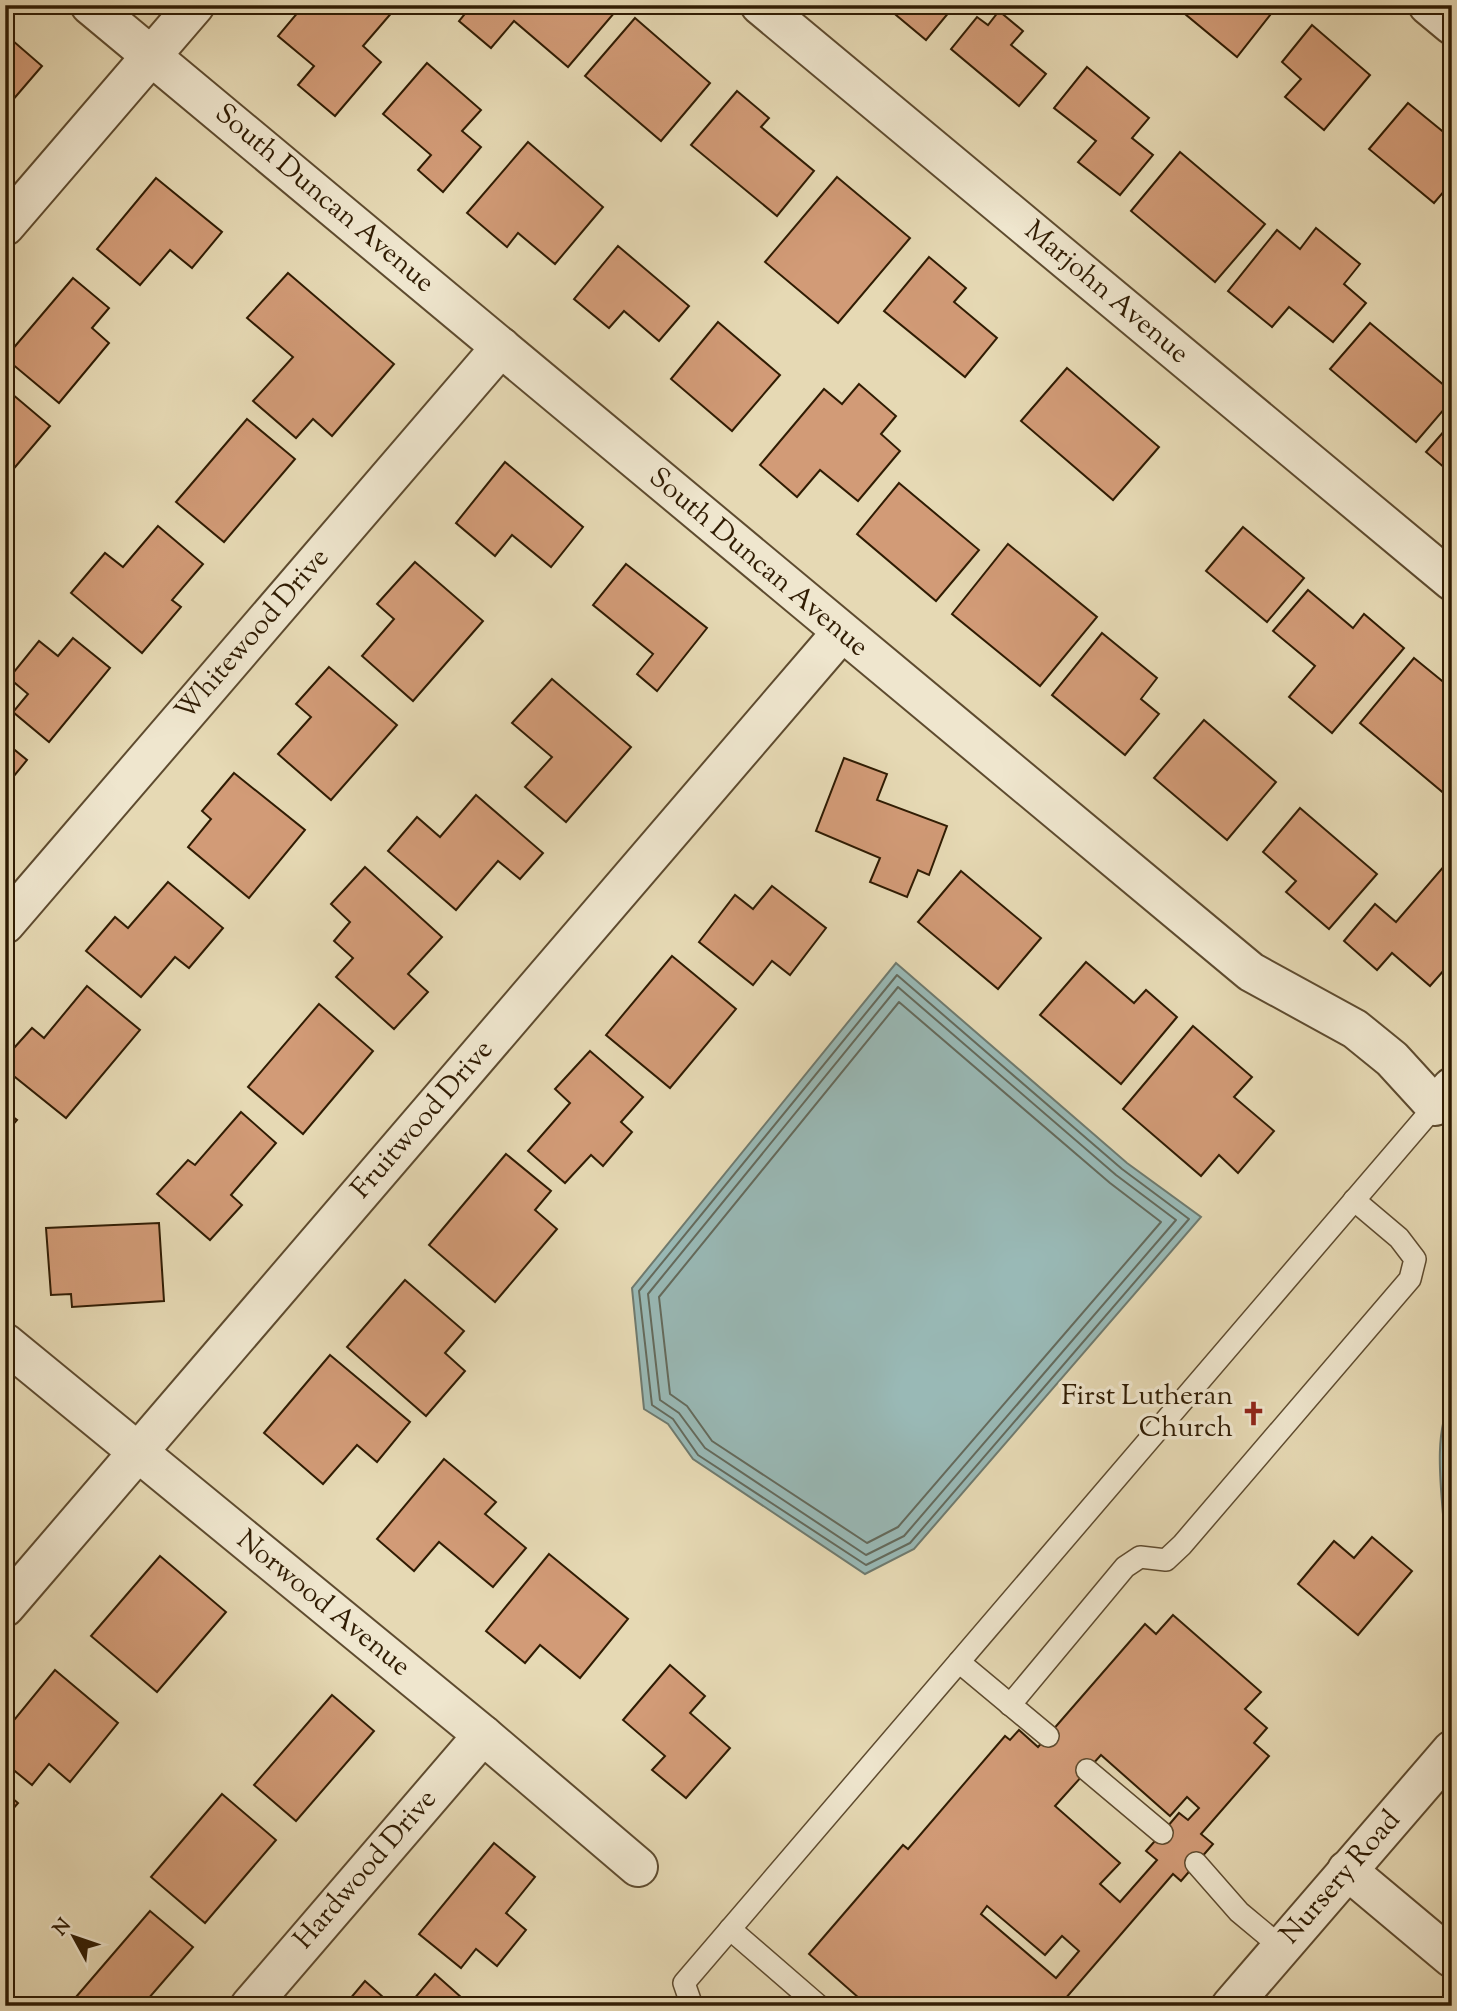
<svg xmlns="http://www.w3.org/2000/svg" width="1457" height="2011" font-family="'Sorts Mill Goudy',serif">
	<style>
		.water { fill: #99b9b6; stroke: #6f7a6e; stroke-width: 2 }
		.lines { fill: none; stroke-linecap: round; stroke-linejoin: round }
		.shore { stroke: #646a5c; stroke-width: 2 }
		.building { fill: #d29b77; stroke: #301c03; stroke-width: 2; fill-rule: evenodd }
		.service-casing { stroke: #5e4b2f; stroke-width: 24 }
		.minor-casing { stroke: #5e4b2f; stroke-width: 42 }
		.tertiary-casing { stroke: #5e4b2f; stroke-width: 42 }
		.service { stroke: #efe6ce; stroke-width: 21 }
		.minor { stroke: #efe6ce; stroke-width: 38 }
		.tertiary { stroke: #efe6ce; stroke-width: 38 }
		.labels { text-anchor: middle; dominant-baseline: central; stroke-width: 7; stroke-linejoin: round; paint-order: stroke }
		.street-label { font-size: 28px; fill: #301c03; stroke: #efe6ce }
		.poi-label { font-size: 28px; fill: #301c03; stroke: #efe6ce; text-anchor: end }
	</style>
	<rect width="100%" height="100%" fill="#e6d9b4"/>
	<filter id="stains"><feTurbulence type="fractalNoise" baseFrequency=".00286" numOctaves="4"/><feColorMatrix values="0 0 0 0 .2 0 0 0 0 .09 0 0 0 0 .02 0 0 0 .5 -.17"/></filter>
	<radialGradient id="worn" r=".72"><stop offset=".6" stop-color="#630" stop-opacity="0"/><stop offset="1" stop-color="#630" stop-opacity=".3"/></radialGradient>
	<g class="water">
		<polygon points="896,963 1127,1163 1201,1217 914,1549 865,1574 693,1459 668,1424 644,1409 632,1288"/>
		<path d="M1452,1400V1544L1445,1540C1443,1501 1431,1433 1452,1400Z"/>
	</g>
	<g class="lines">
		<g class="shore">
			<polygon points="897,975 1122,1169 1189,1219 910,1543 866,1565 698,1455 673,1419 652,1405 639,1291"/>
			<polygon points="898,987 1116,1175 1176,1220 904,1536 866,1555 705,1448 679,1413 660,1400 648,1294"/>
			<polygon points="899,1002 1110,1183 1161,1222 898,1527 867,1543 712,1441 687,1406 670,1394 659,1297"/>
			<polyline points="1452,1413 1448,1460 1452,1534"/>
		</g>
	</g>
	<g class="building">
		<polygon points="304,5 389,5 394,10 363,46 381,62 335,116 298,85 314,66 278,36"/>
		<polygon points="472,5 621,5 568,67 514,21 491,48 459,21"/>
		<polygon points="884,5 955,5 926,40"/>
		<polygon points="1182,5 1278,5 1237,57 1179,9"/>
		<polygon points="999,11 1023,31 1011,45 1046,74 1019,106 951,49 977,17 988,25"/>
		<polygon points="635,18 710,83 661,141 585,76"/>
		<polygon points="1312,25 1370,75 1324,130 1285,97 1301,79 1282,62"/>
		<polygon points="5,34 42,66 5,109"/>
		<polygon points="427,63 481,110 462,131 481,147 443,192 418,170 431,155 383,114"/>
		<polygon points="1087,67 1149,118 1132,138 1153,155 1120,195 1078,162 1096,141 1054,108"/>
		<polygon points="737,91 769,118 761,127 814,171 777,216 691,145"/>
		<polygon points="1408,103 1452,139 1452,182 1434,203 1369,149"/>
		<polygon points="528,142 603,207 555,264 518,233 507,247 467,213"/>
		<polygon points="1180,152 1265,224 1215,282 1131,211"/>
		<polygon points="837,177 910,238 838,323 765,262"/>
		<polygon points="156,178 222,232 192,268 170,250 140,285 97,249"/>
		<polygon points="1316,228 1360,264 1344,284 1366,303 1333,342 1289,307 1272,327 1228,291 1277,230 1300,249"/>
		<polygon points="618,246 689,306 659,341 624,311 609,328 574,299"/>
		<polygon points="929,257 966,288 954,302 997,338 965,377 884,311"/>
		<polygon points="288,273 394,364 332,436 313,419 296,438 253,401 293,357 247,318"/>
		<polygon points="73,278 109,308 92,328 109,343 59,403 5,358"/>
		<polygon points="718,322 780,375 732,431 671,379"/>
		<polygon points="1370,323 1452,392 1452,400 1416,442 1330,369"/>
		<polygon points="1067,368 1159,447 1113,500 1021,421"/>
		<polygon points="859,384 896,416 881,434 900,451 858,501 820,470 797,497 760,465 824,389 842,404"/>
		<polygon points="5,388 50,426 5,479"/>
		<polygon points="247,419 295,459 224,542 176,502"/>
		<polygon points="1452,422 1452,474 1426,452"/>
		<polygon points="505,462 583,527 551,567 512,535 495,556 456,523"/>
		<polygon points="899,483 979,550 936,601 857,534"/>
		<polygon points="158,526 203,564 172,600 181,607 142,653 71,593 105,553 123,567"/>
		<polygon points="1243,527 1304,578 1267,622 1206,571"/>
		<polygon points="1008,544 1097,617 1040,686 952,614"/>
		<polygon points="415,562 483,621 413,701 362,656 394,619 377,604"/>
		<polygon points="626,564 707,628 657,691 637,674 653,654 593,605"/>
		<polygon points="1308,590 1353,628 1364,614 1404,648 1332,733 1289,697 1315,666 1273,631"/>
		<polygon points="1102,633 1157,678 1141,699 1159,714 1125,755 1052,695"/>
		<polygon points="73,638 110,668 49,742 13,712 28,694 9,678 39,641 58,656"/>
		<polygon points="1414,658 1452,689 1452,788 1446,795 1360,723"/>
		<polygon points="329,667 397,725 331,800 278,754 311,717 296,704"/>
		<polygon points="552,679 631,747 566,822 525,787 552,757 512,723"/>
		<polygon points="1204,720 1276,782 1227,840 1154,778"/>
		<polygon points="5,742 27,760 5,787"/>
		<polygon points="844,758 887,774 877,800 947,826 929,875 918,870 907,897 870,882 880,858 816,831"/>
		<polygon points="234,773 305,830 249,898 188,847 211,819 202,811"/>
		<polygon points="476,795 543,853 520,879 498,861 456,910 388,851 417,817 440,837"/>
		<polygon points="1300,808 1377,874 1329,929 1286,892 1296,881 1263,852"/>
		<polygon points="1445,865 1452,870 1452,961 1430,986 1392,953 1377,970 1344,941 1375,904 1396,922"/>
		<polygon points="365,867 442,937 408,974 428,992 394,1029 336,977 353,958 334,941 350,922 331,904"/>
		<polygon points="961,871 1041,938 998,989 918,922"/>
		<polygon points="168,882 223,928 189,968 175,957 141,997 86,951 115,917 128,928"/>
		<polygon points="772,886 826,928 790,975 772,961 753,985 699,942 735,895 753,909"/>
		<polygon points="672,956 736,1009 670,1088 606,1035"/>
		<polygon points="1086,962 1134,1003 1146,990 1177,1017 1121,1084 1040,1015"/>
		<polygon points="87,986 140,1030 66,1118 5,1069 5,1058 32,1028 44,1038"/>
		<polygon points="319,1004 373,1051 303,1134 248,1087"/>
		<polygon points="1193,1026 1252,1077 1234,1097 1274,1131 1238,1173 1219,1155 1201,1176 1123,1109"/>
		<polygon points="590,1051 643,1097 621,1122 632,1132 603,1166 591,1155 565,1183 528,1151 570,1103 555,1089"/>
		<polygon points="5,1111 17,1120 5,1134"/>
		<polygon points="241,1112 276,1143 231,1195 242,1205 210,1240 157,1194 188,1160 195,1165"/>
		<polygon points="506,1154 551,1191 535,1210 557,1229 495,1302 429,1245"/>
		<polygon points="159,1223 164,1301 72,1307 71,1294 51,1295 46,1228"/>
		<polygon points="405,1280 464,1331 445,1353 465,1371 426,1416 347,1347"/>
		<polygon points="330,1355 410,1422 377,1462 357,1445 323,1484 264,1433"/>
		<polygon points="444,1459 496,1502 485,1514 526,1548 493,1587 439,1542 414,1571 377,1539"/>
		<polygon points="1372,1537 1412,1571 1358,1635 1298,1584 1334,1541 1354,1558"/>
		<polygon points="549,1554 628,1619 580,1678 540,1645 525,1663 486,1631"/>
		<polygon points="160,1556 226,1612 157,1692 91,1636"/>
		<path d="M1173,1615L1261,1692L1245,1709L1267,1728L1254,1743L1269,1756L1201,1834L1213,1844L1181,1881L1173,1874L1059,2006H868L809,1954L903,1845L908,1849L1005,1736L1010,1740L1019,1730L1038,1747L1145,1624L1156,1634ZM1101,1755L1170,1816L1187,1797L1199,1808L1188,1820L1179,1813L1162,1833L1146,1851L1157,1860L1120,1902L1100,1884L1120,1863L1055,1806ZM987,1906L1045,1955L1062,1936L1079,1951L1056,1978L981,1914Z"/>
		<polygon points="670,1665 705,1696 690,1713 730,1748 686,1798 652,1770 665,1756 623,1720"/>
		<polygon points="55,1670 118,1723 70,1782 49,1764 32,1785 5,1763 5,1731"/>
		<polygon points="332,1695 374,1731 296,1821 254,1785"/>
		<polygon points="5,1792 18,1803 5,1818"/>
		<polygon points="222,1794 276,1840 205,1923 151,1877"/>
		<polygon points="494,1843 535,1877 506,1913 526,1930 497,1966 476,1949 461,1968 419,1934"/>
		<polygon points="150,1911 193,1947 142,2006 86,2006 76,1997"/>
		<polygon points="435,1974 471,2006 408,2006"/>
		<polygon points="365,1981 393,2006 344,2006"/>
	</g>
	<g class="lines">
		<defs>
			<g id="service">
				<polyline points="959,1662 1048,1736"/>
				<polyline points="1010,1705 1125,1567 1140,1557 1166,1560 1182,1545 1410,1279 1415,1259 1399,1238 1354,1200"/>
				<polyline points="1087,1770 1162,1833"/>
				<polyline points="1196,1863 1239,1912 1281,1947"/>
				<polyline points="730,1929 819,2006"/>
				<polyline points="692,2006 684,1983 1435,1106"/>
			</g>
			<g id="minor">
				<polyline points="90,5 1251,972 1355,1029 1392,1059 1435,1106 1452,1087"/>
				<polyline points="760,5 1452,581"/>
				<polyline points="1428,5 1452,25"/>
				<polyline points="5,226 195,5"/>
				<polyline points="5,924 501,347"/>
				<polyline points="5,1343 483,1735 638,1867"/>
				<polyline points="5,1607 841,633"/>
				<polyline points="1347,1870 1452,1958"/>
				<polyline points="250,2006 483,1735"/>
			</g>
			<polyline id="tertiary" points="1231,2006 1452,1750"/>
		</defs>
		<use href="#service" class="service-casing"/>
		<use href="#minor" class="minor-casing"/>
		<use href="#tertiary" class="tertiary-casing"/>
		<use href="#service" class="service"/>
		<use href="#minor" class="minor"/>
		<use href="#tertiary" class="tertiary"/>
	</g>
	<defs>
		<symbol id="church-bare" viewBox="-9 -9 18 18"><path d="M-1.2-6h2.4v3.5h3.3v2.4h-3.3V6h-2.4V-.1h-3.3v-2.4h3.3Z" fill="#8f2418" stroke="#efe6ce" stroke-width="2.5" paint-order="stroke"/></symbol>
	</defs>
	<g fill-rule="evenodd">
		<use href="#church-bare" x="1236" y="1396" width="35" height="35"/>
	</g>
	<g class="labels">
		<g class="street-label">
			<text transform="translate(324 199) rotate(40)">South Duncan Avenue</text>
			<text transform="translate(1106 293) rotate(40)">Marjohn Avenue</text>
			<text transform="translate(758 563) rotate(40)">South Duncan Avenue</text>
			<text transform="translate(253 635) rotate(-49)">Whitewood Drive</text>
			<text transform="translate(423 1120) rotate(-49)">Fruitwood Drive</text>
			<text transform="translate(323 1604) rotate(39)">Norwood Avenue</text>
			<text transform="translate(366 1870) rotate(-49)">Hardwood Drive</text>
			<text transform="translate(1341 1878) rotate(-49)">Nursery Road</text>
		</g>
		<g class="poi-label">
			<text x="1233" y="1397">First Lutheran<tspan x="1233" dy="32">Church</tspan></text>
		</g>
	</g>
	<rect width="1457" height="2011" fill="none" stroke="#e6d9b4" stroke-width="28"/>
	<rect x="7" y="7" width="1443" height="1997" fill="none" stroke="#301c03" stroke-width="3.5"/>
	<rect x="14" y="14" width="1429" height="1983" fill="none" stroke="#301c03" stroke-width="2"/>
	<g transform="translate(74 1937) rotate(310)" stroke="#efe6ce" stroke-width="5" paint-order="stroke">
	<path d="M0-5L12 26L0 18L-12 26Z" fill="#301c03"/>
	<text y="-10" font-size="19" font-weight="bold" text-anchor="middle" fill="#301c03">N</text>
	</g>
	<rect width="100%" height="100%" filter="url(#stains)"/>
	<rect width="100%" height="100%" fill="url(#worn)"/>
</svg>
